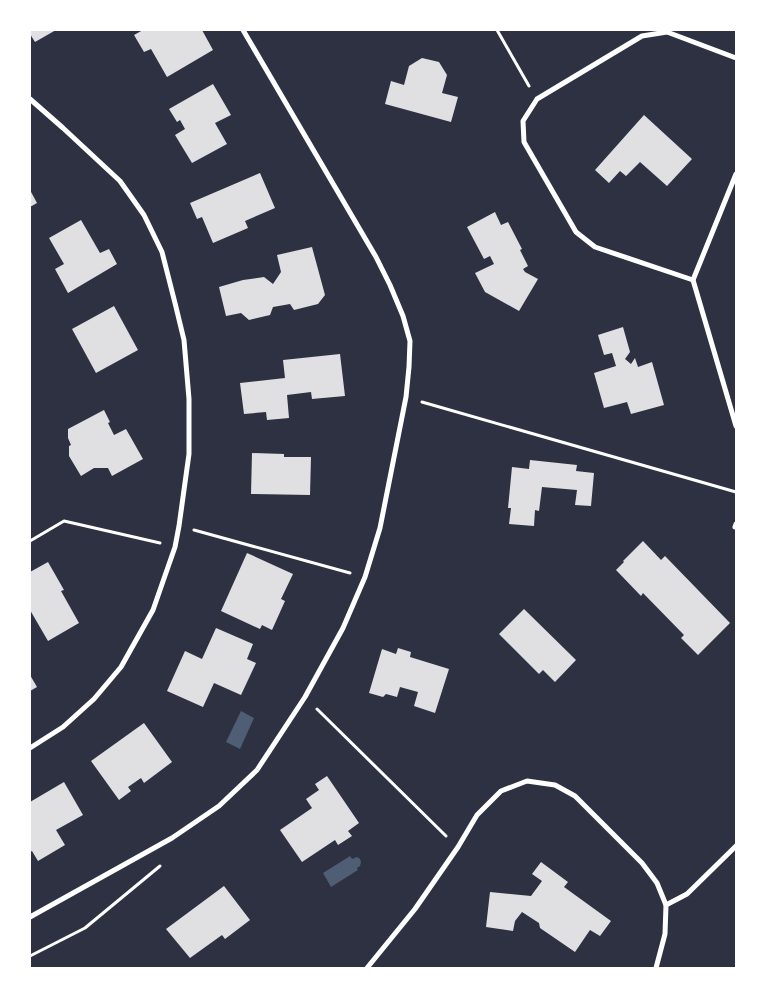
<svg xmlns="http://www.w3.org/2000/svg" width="766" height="998" font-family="'Libre Baskerville',serif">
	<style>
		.water { fill: #4f5d75 }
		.building { fill: #e0e0e3 }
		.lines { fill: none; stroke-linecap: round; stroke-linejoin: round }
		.path { stroke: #fff; stroke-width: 3 }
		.minor { stroke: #fff; stroke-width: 5 }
	</style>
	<rect width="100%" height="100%" fill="#2d3142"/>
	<g class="water">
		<polygon points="241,711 254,718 240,749 226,742"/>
		<polygon points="350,856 352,859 357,857 360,859 361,862 360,866 357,868 358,870 331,887 323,873"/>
	</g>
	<g class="building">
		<polygon points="30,30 56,30 35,42 30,34"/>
		<polygon points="143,30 202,30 213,50 167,77 151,49 144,52 134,35"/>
		<polygon points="422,58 439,62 447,75 442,93 458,97 451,122 385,104 391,81 404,85 409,66"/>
		<polygon points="213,84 231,115 215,123 227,144 192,163 175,135 185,129 180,120 177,122 169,109"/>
		<polygon points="644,115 692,159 667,186 640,162 626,176 620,171 609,183 595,170"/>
		<polygon points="260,173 275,208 245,221 248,228 213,243 202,217 197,219 190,203"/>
		<polygon points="30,190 37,203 30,207"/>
		<polygon points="495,212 501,225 508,222 522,249 520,250 528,266 523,269 525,272 538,279 519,311 485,292 475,273 494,264 490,256 484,259 467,227"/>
		<polygon points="81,220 100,253 109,249 117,264 68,293 55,269 64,264 49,238"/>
		<polygon points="312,247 325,295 318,304 294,310 290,304 273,307 270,315 249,320 241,313 226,316 219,287 243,280 264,277 273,284 281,272 277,255"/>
		<polygon points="114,306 138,350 96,373 72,329"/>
		<polygon points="623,327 630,352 625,359 631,364 635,358 638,367 652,362 664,405 631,414 627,402 604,408 594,373 616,366 612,353 604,355 598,335"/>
		<polygon points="340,354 345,396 312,399 311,392 287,395 289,418 267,420 266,412 244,414 240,383 285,378 283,360"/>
		<polygon points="104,410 110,422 108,423 114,435 126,429 143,459 112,476 108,468 94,468 81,476 69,456 69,446 71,445 68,438 68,429"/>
		<polygon points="252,453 284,454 284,457 311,457 310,495 251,494"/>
		<polygon points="530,460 577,465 576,471 594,473 591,506 575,505 577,490 542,487 539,511 535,510 534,526 509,524 511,508 508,508 512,467 529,469"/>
		<polygon points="643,541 661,560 665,556 730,623 698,655 681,638 684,635 643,593 641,596 616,570 624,562 623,561"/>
		<polygon points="247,553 293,574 281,599 285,601 272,630 262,625 260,629 221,611"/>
		<polygon points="48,562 64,590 61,591 79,623 48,641 30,610 30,572"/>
		<polygon points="524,609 576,660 555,682 543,670 539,674 499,634"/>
		<polygon points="216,628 253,644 247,659 256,663 241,695 214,683 203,707 167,691 185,651 202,659"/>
		<polygon points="398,648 411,652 410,657 449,669 435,713 414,706 418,692 400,687 397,697 386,694 383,697 369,693 382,649 396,654"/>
		<polygon points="30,675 37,687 30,691"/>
		<polygon points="144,723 172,762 144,783 141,778 128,787 131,791 119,800 91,761"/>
		<polygon points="327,776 359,823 348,831 352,836 338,845 335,840 302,862 280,830 312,808 306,799 319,790 315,784"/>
		<polygon points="64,782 83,815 56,830 65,845 38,861 32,851 30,852 30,802"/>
		<polygon points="541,862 568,882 564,887 611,921 600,936 590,930 575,952 540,928 539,923 522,912 515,921 513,931 486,927 490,892 531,896 542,881 532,874"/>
		<polygon points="224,886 250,920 225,939 222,935 190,958 166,929"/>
	</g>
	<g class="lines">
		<g class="path">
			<polyline points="497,30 529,86"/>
			<polyline points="422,402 736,492"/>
			<polyline points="194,530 350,573"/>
			<polyline points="30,541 64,521 160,543"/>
			<polyline points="317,709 446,836"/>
			<polyline points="30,956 85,928 160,866"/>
		</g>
		<g class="minor">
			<polyline points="30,99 63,128 120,181 144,215 162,252 175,303 184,340 189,399 189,454 179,526 175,547 153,610 121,667 94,699 63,727 30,748"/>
			<polyline points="736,174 693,280 736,426"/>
			<polyline points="693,280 595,247 576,232 524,142 523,121 537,99 642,36 667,32 736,58"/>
			<polyline points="735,527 736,524"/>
			<polyline points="666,905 687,894 736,846"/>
			<polyline points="30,917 172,838 219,806 257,770 305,697 343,628 365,577 380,528 406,397 409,367 410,341 403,316 390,285 376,257 243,30"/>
			<polyline points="367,968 415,909 458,847 477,815 501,791 527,781 555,785 575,796 642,863 657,883 666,905 665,934 656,968"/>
		</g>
	</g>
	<rect width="766" height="998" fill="none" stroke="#ffffff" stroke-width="62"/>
</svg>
